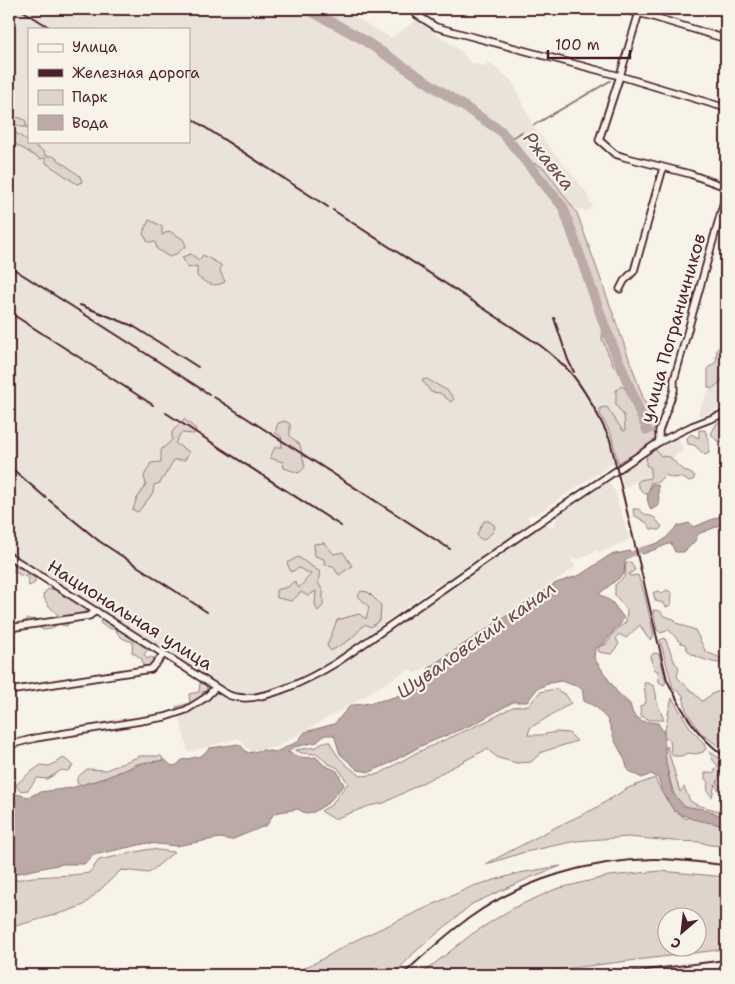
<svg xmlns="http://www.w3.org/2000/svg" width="735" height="984" font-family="'Shantell Sans',sans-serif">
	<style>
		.built { fill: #eae3da; fill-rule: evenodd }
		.green { fill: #ded4cc; stroke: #947a7c; fill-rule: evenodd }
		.water { fill: #bcaaa7; stroke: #8e7275 }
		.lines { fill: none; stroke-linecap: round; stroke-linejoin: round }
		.stream { stroke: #8e7275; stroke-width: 2 }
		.canal { stroke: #bcaaa7; stroke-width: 5.5 }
		.river { stroke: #bcaaa7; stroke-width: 10 }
		.minor-casing { stroke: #4a1f2b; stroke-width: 9 }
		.minor { stroke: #f7f3e8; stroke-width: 5.5 }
		.rail { stroke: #4a1f2b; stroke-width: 2 }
		.labels { text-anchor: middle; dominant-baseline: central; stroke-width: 4.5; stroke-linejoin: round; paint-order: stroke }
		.street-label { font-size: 18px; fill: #4a1f2b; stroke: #f7f3e8 }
		.water-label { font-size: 19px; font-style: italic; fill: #6c4950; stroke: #f7f3e8 }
	</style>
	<rect width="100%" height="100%" fill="#f7f3e8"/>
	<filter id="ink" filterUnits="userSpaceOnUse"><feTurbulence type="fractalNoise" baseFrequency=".02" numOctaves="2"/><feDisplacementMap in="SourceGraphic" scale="10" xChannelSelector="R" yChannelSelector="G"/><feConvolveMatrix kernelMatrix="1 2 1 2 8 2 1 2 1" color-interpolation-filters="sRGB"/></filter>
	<g filter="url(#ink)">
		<g class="built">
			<path d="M9,9H340L391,38L417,20L462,52L470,62L484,67L488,62L512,81L534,128L586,192L592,207L587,211L574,208L597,278L655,438L615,462L535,515L532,514L527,517L531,523L442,585L440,583L324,666L283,685L258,693L247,695L231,692L9,554ZM29,29H189V141H29Z"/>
			<polygon points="726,331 726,405 701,416 698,415 700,407 714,381"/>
			<polygon points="677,436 683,450 648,477 624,487 619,470 661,443"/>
			<polygon points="608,482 615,491 626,530 630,539 599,553 597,550 579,559 570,558 576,567 416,674 409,669 345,708 277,747 250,751 239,738 188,752 180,718 217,692 232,699 245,700 321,674 545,521 550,528 555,524 556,517 558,515 604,484"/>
		</g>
		<g class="green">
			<path d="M9,110L12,113L13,117L21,118L26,121V126H29V131L26,127C18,128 16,124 12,118H9Z"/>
			<polygon points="16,133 44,152 46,156 53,156 80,176 82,182 77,184 46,163 45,158 40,159 12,142 11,136"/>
			<polygon points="534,163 544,168 577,213 645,403 657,421 654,430 648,430 642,425 623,372 614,367 602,339 603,321 578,249 567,208 536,173"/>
			<polygon points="149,220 162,226 162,235 169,231 183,239 186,246 176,254 169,257 157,249 155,242 148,242 143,234"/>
			<path d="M191,254L199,260L203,255L221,265L220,271L225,282C214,288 205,283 197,276V266L188,268L182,257Z"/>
			<path d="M721,347L724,352L721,358C731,375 725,378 712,389L708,387V368L716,362L717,349Z"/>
			<polygon points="427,379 448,391 454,399 451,402 440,393 431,392 422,380"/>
			<polygon points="622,386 628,392 642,428 655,433 656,438 654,443 618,463 611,434 600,414 600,408 607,407 623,431 625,431 624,416 616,405 616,390"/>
			<polygon points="184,419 196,429 194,434 181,433 175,443 189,452 185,460 174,460 160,483 154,485 153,493 138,512 133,510 136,500 146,485 144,476 151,463 161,462 161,450 172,440 172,432"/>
			<polygon points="285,421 290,424 290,436 300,445 305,467 299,473 284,468 283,462 270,458 275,447 282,447 281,436 275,433 278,423"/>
			<polygon points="726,421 726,442 717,441 711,434 717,423"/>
			<polygon points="699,430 705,430 709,442 709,453 705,455 694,445 688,444 687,438 691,434 699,438"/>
			<polygon points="655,449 661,456 670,457 679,467 695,476 693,480 688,481 681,477 673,478 665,475 658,482 650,483 649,493 645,494 640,489 637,483 640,480 650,478 651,468 646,465 647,451"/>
			<polygon points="633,509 638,509 646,515 654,517 662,527 659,530 651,529 647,523 634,515"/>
			<polygon points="484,521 489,521 495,526 493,532 483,540 478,537 477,534"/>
			<polygon points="324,543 334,554 343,552 352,566 339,575 333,566 324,565 324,559 315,556 314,544"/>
			<polygon points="298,557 320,572 318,582 323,592 323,606 318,611 315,605 316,591 308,596 301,592 292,601 277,598 276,590 288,587 294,581 299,588 311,574 299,568 291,572 287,563"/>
			<polygon points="9,562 14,564 15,567 25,569 26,574 35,578 35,583 29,586 27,577 18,574 16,571 9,570"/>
			<polygon points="631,562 635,570 629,574 630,576 638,575 645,596 654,635 651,640 647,637 640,625 626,638 619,634 616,638 619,644 611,654 599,652 598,647 607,644 613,633 626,622 627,610 615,595 615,585 625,576 626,563"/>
			<path d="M48,589L59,590L63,596C70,597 75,598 78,605L86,609V613L75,620L69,621L67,626L58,624L51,629L43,630L38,627H27L24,622L27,619L48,620L58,615L47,604L43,595Z"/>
			<polygon points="667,590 672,593 671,605 666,607 663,603 656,601 653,593 657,591 662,593"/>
			<polygon points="361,591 368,592 381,605 380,620 371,627 365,624 351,639 331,651 327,646 337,620 359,614 366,619 369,607 358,596"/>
			<path d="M653,610L660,611L664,616L674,619L676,623L695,630L706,652L721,658L722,663C715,664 694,657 689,652C687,650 686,647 685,644L681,643L669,630L661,633L657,630Z"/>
			<path d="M105,620L134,638L148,650L144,654L147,659L151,657L156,659L152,665L143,666L142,659L132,652L133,642C126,640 118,638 116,629H111L101,624L100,621Z"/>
			<polygon points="665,638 675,663 679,667 677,677 702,701 714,693 726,689 726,743 725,745 719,747 699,731 686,710 683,695 673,688 660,640"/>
			<polygon points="654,653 659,654 666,682 664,685 659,682 658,671 654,669 651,656"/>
			<polygon points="200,683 206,684 207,691 202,692 203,700 175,715 176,707 190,703 189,694 199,692"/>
			<polygon points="644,683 648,683 654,686 656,694 657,703 664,720 650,720 641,716 640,706 645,704 646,701"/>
			<path d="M555,689L566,695L571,703L530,728L528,735H541L556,732L569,733L577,741L542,752L531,762L517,763L498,758L487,749L384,803L369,806L334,819L321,811L331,805L348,783L338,768L327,763L318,754L302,753L295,750L317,747L323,742H330C337,759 346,765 361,776L379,774L416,753L489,720L513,707L529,705L540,692Z"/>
			<path d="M672,698L691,729L703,742L706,749L703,752L696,754L689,753L681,756H673L671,752L670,740L663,737C667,724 668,711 672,698Z"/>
			<path d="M667,746L680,792L684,787L690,801L697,805L726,813V846L710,845L700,842L673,841L628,837L576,841L525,852L484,865L556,827L594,809L628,788L655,778C662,796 671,808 686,819L690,815L676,802L663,754Z"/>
			<path d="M709,751L723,761V769L717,783L721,787L719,791L715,784L712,797C707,792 707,789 708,782L705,779V773H713L718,766L713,760Z"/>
			<polygon points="140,756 161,756 163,758 161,762 135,764 126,771 118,772 110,778 82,785 77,783 77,778 87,769 106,770"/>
			<polygon points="64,758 73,766 68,771 62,770 47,779 37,778 28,790 20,791 16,785 29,773 41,765 49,766"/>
			<polygon points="150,849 174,852 149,873 121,870 84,905 68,911 9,928 9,881 33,877 72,875 89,873 99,860"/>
			<polygon points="561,866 529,878 472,904 415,952 395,973 367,975 288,975 317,962 352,942 473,886 519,873"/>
			<path d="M661,871L726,877V949L531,973L473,975H420L472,934L513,908L556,889L609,876ZM668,916H698V946H668Z"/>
		</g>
		<g class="water">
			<path d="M652,484L658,485L659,505L651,510C646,499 646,495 652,484Z"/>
			<polygon points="720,516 721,525 698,534 695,541 684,552 675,552 671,543 643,554 640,552 642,548 661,542 667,537 677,526 689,523 694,527"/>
			<path d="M630,551L633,554L625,561L624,574L599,594L612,602L624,618L619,626L613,631L605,643L595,649L594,658L617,692L630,704L633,714L642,721L658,723L664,733L666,763L672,792L684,806L707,810L726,818V826L692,819L674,811L662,791L658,778L651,774L642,778L628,771L625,760L615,741L608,720L596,707L584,701L582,688L561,681L550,683L537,689L527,702H513L476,723L421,746L388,764L370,772L358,770L340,754L334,735H325L317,742L294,747L288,752C298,757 305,759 316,757L324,765L337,771L344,785L328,803L314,812L305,813L298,809L274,813L267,825L231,840L220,838L176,846L148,843L94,855L84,864H62L9,875V792L28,797L40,792L71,788L107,777L142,763L165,760L172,766L177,765L182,760L201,756L210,748L239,744L248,753L263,750L276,752L297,742L305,732L334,724L351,705C368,705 416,695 425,679C427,675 428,671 429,667L556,583L580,575L610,555Z"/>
		</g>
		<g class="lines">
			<g class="stream">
				<polyline points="534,125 610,81"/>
				<polyline points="508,140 522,132"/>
			</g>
			<polyline class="canal" points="627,556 646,548"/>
			<polyline class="river" points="307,9 359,37 501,131 563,207 605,327 647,430"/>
			<defs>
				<g id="minor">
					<polyline points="412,9 417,15 436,27 620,76 726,108"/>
					<polyline points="621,9 650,16 726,39"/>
					<polyline points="640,9 620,76 599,140 615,154 624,157 690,174 726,187"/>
					<polyline points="620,289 624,281 634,271 663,168"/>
					<polyline points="659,442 659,431 674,390 674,380 726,194"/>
					<path d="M9,556L225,693C229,695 232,697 236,697C264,703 313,677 336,663L550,515L659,442L692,426L726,413"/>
					<polyline points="9,628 89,616 96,611"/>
					<polyline points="9,691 151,669 164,654"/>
					<polyline points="9,745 36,738 165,717 186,710 205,698 215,688"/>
				</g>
			</defs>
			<use href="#minor" class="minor-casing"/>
			<use href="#minor" class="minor"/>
			<g class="rail">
				<polyline points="20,9 52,29"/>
				<polyline points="189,117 328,207"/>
				<path d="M333,210L541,346C551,354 561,362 570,372C587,392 599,416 610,440L667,680C674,694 681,708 690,721C700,736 713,747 726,758"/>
				<polyline points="9,266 209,394"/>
				<polyline points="80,305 133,326 198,367"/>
				<polyline points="9,312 153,405"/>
				<polyline points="554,318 568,360 574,372"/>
				<polyline points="214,397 450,549"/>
				<polyline points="166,413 341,526"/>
				<polyline points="9,466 46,498"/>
				<polyline points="49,500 99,541 207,612"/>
				<path d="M402,975C424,955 447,933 472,916C525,879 589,860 654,859C678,859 703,863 726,865"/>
				<polyline points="606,975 726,960"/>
			</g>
		</g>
	</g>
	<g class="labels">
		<g class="street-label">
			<text transform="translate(673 328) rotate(-74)">улица Пограничников</text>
			<text transform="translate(130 615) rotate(32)">Национальная улица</text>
		</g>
		<g class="water-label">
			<text transform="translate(549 161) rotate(51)">Ржавка</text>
			<text transform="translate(476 640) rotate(-35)">Шуваловский канал</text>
		</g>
	</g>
	<rect width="735" height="984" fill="none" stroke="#f7f3e8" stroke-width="30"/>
	<rect x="15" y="15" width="705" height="954" fill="none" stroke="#4a1f2b" stroke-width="2" filter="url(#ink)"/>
	<rect x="28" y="28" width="162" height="115" fill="#f7f3e8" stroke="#b29e9c"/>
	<rect x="38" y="44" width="25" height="8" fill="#f7f3e8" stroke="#b29e9c"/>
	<text x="72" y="52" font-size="15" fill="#4a1f2b">Улица</text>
	<rect x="38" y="69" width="25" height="8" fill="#4a1f2b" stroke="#b29e9c"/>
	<text x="72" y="78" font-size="15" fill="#4a1f2b">Железная дорога</text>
	<rect x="38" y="90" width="25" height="15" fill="#ded4cc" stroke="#b29e9c"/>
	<text x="72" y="102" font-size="15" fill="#4a1f2b">Парк</text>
	<rect x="38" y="115" width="25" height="15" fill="#bcaaa7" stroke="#b29e9c"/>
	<text x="72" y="128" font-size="15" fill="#4a1f2b">Вода</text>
	<g transform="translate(682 932) rotate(208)"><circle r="24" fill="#f7f3e8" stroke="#b29e9c"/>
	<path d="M0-4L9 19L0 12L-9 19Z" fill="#4a1f2b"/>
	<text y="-8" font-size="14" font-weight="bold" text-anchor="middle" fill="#4a1f2b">С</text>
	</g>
	<path d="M548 50v8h82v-8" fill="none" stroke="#4a1f2b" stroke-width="2.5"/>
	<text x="555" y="50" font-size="15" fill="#4a1f2b" stroke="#f7f3e8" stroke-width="4" paint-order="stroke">100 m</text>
</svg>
